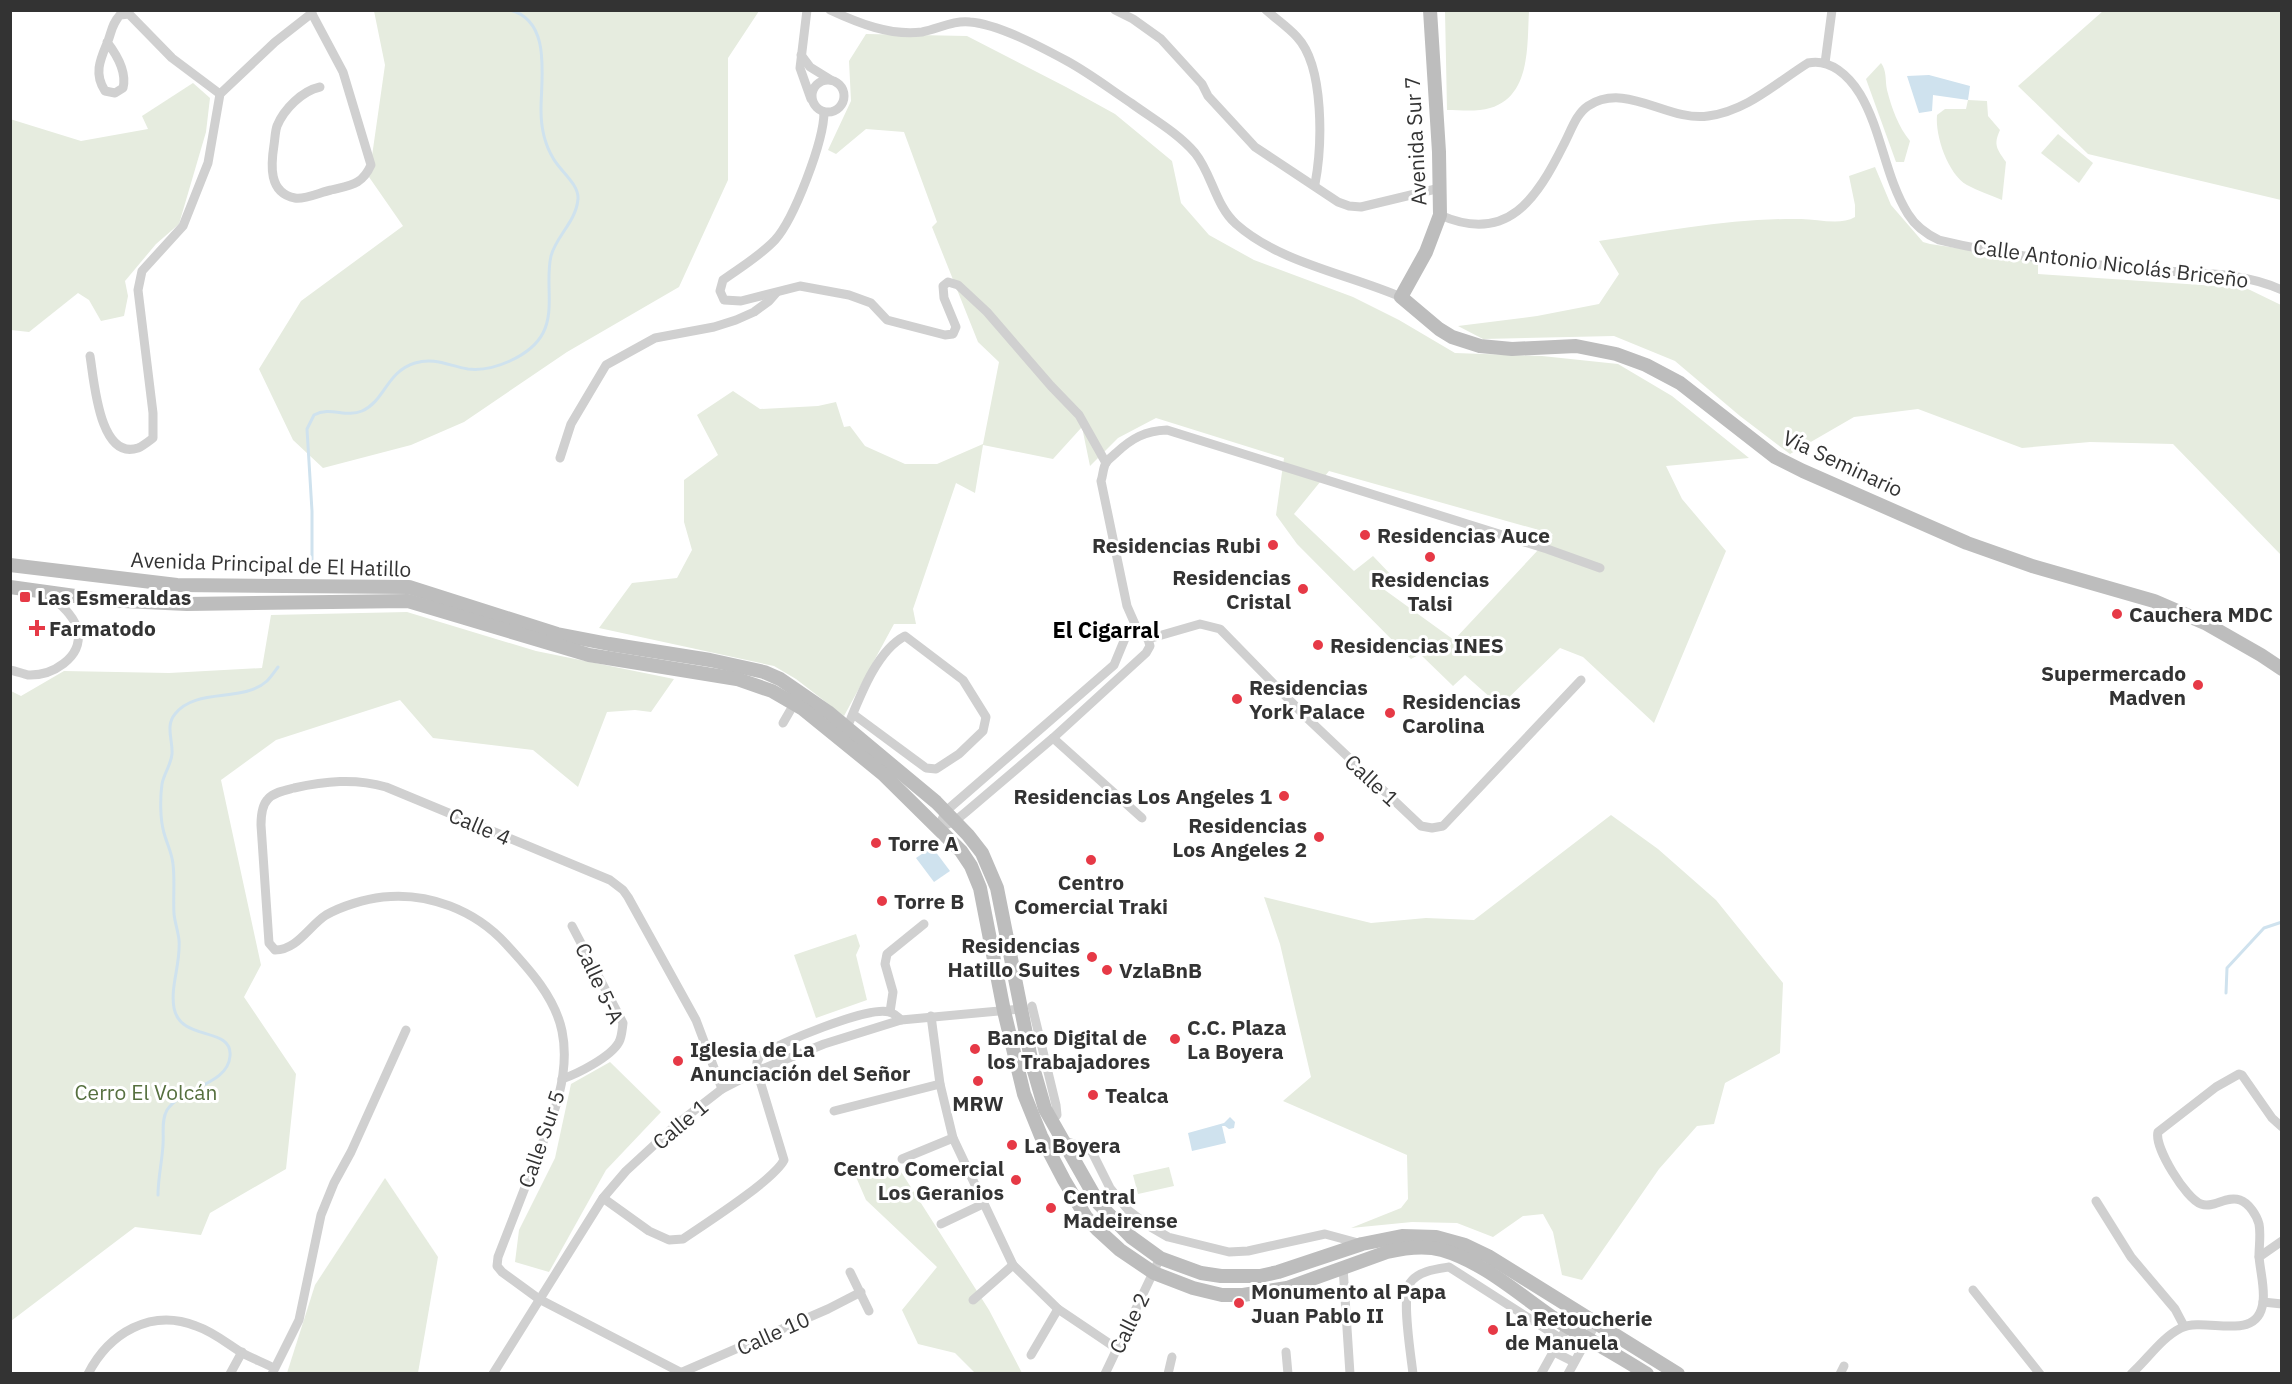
<svg xmlns="http://www.w3.org/2000/svg" width="2292" height="1384" font-family="'IBM Plex Sans',sans-serif">
	<style>
		.green { fill: #e6ecdf; fill-rule: evenodd }
		.water { fill: #cfe2ee }
		.lines { fill: none; stroke-linecap: round; stroke-linejoin: round }
		.stream { stroke: #cfe2ee; stroke-width: 3 }
		.street { stroke: #d0d0d0; stroke-width: 9 }
		.secondary { stroke: #bdbdbd; stroke-width: 14 }
		.poi-dot { fill: #e63946; stroke: #fff; stroke-width: 2 }
		.labels { text-anchor: middle; dominant-baseline: central; stroke-width: 6; stroke-linejoin: round; paint-order: stroke }
		.street-label { font-size: 21px; fill: #333; stroke: #fff }
		.poi-label { font-size: 21px; font-weight: bold; fill: #333; stroke: #fff; text-anchor: start }
		.park-label { font-size: 21px; fill: #56703f; stroke: #fff }
		.neighbourhood-label { font-size: 22px; font-weight: bold; fill: #000; stroke: #fff }
	</style>
	<rect width="100%" height="100%" fill="#fff"/>
	<g class="green">
		<polygon points="374,11 759,11 728,58 728,180 679,287 567,352 464,422 411,445 323,468 293,440 259,369 301,301 403,226 369,177 385,65"/>
		<path d="M1445,11H1529C1527,45 1531,96 1490,108C1478,112 1460,110 1447,110Z"/>
		<polygon points="2103,11 2281,11 2281,200 2088,154 2018,86"/>
		<path d="M866,34L967,36L1066,87L1115,114L1172,161L1181,203L1209,235L1254,260L1353,297L1399,320L1455,353L1542,356L1618,364L1672,396L1749,458L1666,466L1682,499L1726,551L1654,723L1583,657L1560,648L1500,706L1465,675L1453,686L1420,654L1411,659L1297,544L1276,515L1284,458L1156,418L1118,438L1090,466L1082,427L1053,459L983,445L975,493L956,483L913,609L916,624H894L844,716L796,679L774,666L599,628L632,583L677,578L692,550L684,522V480L718,455L697,415L733,391L760,409L818,406L836,402L844,427L850,426L865,446L905,464H937L983,444L999,362L978,342L932,227L937,222L904,132L866,129L836,154L828,150L851,101L849,61ZM1329,471L1553,534L1454,640L1382,588L1394,578L1373,556L1354,571L1294,514Z"/>
		<path d="M1881,63C1887,71 1885,80 1887,90C1892,109 1898,126 1910,141L1904,162H1896L1866,79Z"/>
		<polygon points="193,83 210,98 206,132 179,224 156,244 125,281 128,296 124,316 101,321 89,300 78,293 29,332 11,330 10,119 81,141 148,129 142,116"/>
		<path d="M1968,100L1987,101L1988,116L2000,130C1993,145 1997,149 2006,162L2002,200C1991,195 1978,191 1967,185C1948,174 1935,136 1937,115L1945,109H1966Z"/>
		<polygon points="2058,134 2093,163 2079,183 2041,153"/>
		<path d="M1875,167L1891,205L1923,242L1930,244L2038,260V274L2246,288L2281,305V555L2173,444L2090,442L2022,448L1918,409L1854,417L1790,454L1740,416L1675,361L1614,336L1483,339L1458,326L1537,316L1599,304L1619,274L1599,241C1666,231 1733,218 1801,219C1818,219 1840,226 1855,217V205L1849,176Z"/>
		<polygon points="407,612 536,651 674,679 651,712 635,710 607,712 578,787 533,750 433,738 400,700 276,740 221,780 261,965 244,997 296,1074 286,1169 210,1213 201,1235 135,1227 11,1321 11,691 21,696 64,671 169,673 262,668 271,615"/>
		<polygon points="1611,815 1658,849 1716,900 1783,983 1780,1053 1725,1083 1714,1124 1697,1126 1659,1169 1582,1280 1562,1275 1553,1232 1543,1214 1523,1216 1493,1237 1457,1223 1412,1222 1351,1228 1401,1208 1408,1199 1407,1155 1283,1101 1311,1077 1280,944 1264,897 1371,923 1426,918 1474,920"/>
		<polygon points="856,934 860,946 856,955 867,1000 816,1018 794,955"/>
		<polygon points="610,1062 661,1112 606,1170 549,1272 515,1262 519,1230 555,1158 571,1084"/>
		<polygon points="898,1167 989,1310 1022,1373 975,1373 955,1353 918,1344 902,1310 937,1267 866,1200 856,1177"/>
		<polygon points="1169,1167 1174,1186 1138,1194 1133,1175"/>
		<polygon points="385,1178 438,1257 418,1373 287,1373 315,1285"/>
	</g>
	<g class="water">
		<polygon points="1929,75 1970,86 1968,100 1933,95 1932,111 1919,113 1907,76"/>
		<polygon points="932,847 950,871 934,882 916,858"/>
		<polygon points="1230,1117 1235,1122 1234,1128 1229,1129 1225,1126 1222,1126 1226,1143 1192,1151 1188,1133 1224,1123"/>
	</g>
	<g class="lines">
		<g class="stream">
			<path d="M312,562V511L307,429L314,415C330,406 346,418 362,411C385,401 386,372 415,363C435,357 449,366 468,369C493,372 531,356 543,333C555,310 545,281 551,256C556,236 576,222 578,199C579,184 560,171 553,158C544,143 541,127 541,110C541,77 552,21 510,10"/>
			<polyline points="2226,993 2227,968 2264,928 2282,922"/>
			<path d="M158,1195C158,1178 162,1162 163,1145C164,1134 161,1120 167,1110C182,1087 228,1085 230,1056C233,1026 180,1042 174,1008C170,986 181,963 179,940C178,931 175,923 174,914C173,897 175,880 173,864C172,853 167,844 164,833C160,819 160,798 162,784C164,773 171,765 172,754C173,740 165,726 175,714C196,687 243,703 267,681C271,677 275,671 278,667"/>
		</g>
		<g class="street">
			<path d="M310,10L343,72L371,165C362,185 351,185 331,190C321,192 304,200 295,198C268,193 271,164 274,145C275,139 275,132 277,126C284,109 302,91 320,87"/>
			<polyline points="807,10 800,68 811,99"/>
			<path d="M830,10C858,23 890,36 922,32C938,29 954,20 970,22C998,24 1041,47 1067,61C1089,73 1110,89 1131,103C1153,119 1178,133 1195,153C1212,174 1215,205 1236,224C1280,263 1348,274 1401,297"/>
			<polyline points="1115,10 1133,19 1161,39 1202,84 1208,96 1255,147 1338,202 1349,206 1361,207 1440,188"/>
			<path d="M1266,10C1276,19 1288,27 1297,37C1325,67 1322,147 1315,184"/>
			<path d="M107,42C117,55 127,72 123,88L115,93L105,91C93,73 101,58 108,41C112,30 112,24 120,15L129,14L172,58L220,94"/>
			<polyline points="801,55 810,67 831,80"/>
			<polyline points="1825,63 1832,10"/>
			<circle cx="828" cy="96" r="16"/>
			<path d="M824,112C824,141 794,219 775,240C760,256 741,267 723,280L720,291L724,300L741,301L800,286L849,295L871,303L887,320L945,335L953,334L956,327L944,298L943,286L948,282L958,285L987,312L1051,386L1079,415L1106,463"/>
			<path d="M1440,215C1508,245 1537,198 1564,144C1571,131 1576,114 1588,106C1626,81 1668,122 1708,116C1747,111 1776,83 1808,63C1830,58 1849,76 1860,94C1882,131 1885,177 1908,214C1916,227 1926,234 1939,240C2009,257 2081,263 2152,270C2196,274 2240,271 2282,290"/>
			<path d="M90,356C94,379 99,461 138,448C143,446 149,441 153,438V413L138,290L142,271L183,226L208,163L220,94L275,42L312,13"/>
			<polyline points="560,458 571,424 606,365 655,338 714,327 736,320 754,312 769,301 776,293"/>
			<path d="M1138,631L1127,606L1101,481C1103,476 1103,467 1106,463C1108,459 1113,456 1116,453C1132,438 1145,431 1167,430L1547,549L1600,568"/>
			<polygon points="1138,631 1148,639 1150,646 1146,653 1053,738 966,812 955,821 938,828 946,811 1114,665 1126,636"/>
			<polyline points="1148,639 1200,624 1220,629 1308,719 1421,826 1432,828 1443,826 1581,680"/>
			<path d="M10,670C16,671 23,674 28,675C52,676 82,658 78,632C75,615 58,603 47,592"/>
			<polyline points="783,723 794,704"/>
			<path d="M847,728C859,699 876,651 905,636L963,680L986,717L983,731L959,754L936,769L926,768L853,714"/>
			<polyline points="1053,738 1142,818"/>
			<polyline points="1032,1006 1056,1105 1057,1115 1052,1120"/>
			<polyline points="890,1012 893,992 885,964 887,954 924,924"/>
			<polyline points="931,1016 940,1084 953,1138 1013,1265 1058,1309 1116,1348"/>
			<path d="M562,1079C577,1074 611,1057 619,1042C622,1036 622,1030 623,1023L572,926"/>
			<polyline points="834,1111 940,1084"/>
			<polyline points="1062,1140 1086,1148 1092,1152 1110,1188 1128,1210 1149,1226 1168,1237 1229,1252 1248,1251 1325,1234 1362,1244"/>
			<polyline points="902,1159 953,1138"/>
			<path d="M603,1198L649,1231L669,1240L683,1239C705,1224 774,1180 784,1160L757,1071V1062L760,1056C778,1043 869,1006 889,1012C893,1013 898,1017 901,1020"/>
			<polyline points="2096,1201 2131,1257 2175,1309 2184,1326"/>
			<polyline points="941,1224 983,1204"/>
			<polyline points="2259,1257 2282,1241"/>
			<polyline points="1343,1267 1350,1374"/>
			<polyline points="850,1272 869,1311"/>
			<polyline points="1973,1290 2040,1374"/>
			<polyline points="973,1300 1013,1265"/>
			<polyline points="2263,1302 2282,1304"/>
			<polyline points="1286,1352 1288,1374"/>
			<polyline points="1554,1352 1574,1362"/>
			<polyline points="1031,1355 1058,1309"/>
			<path d="M680,1372L539,1299L502,1272L497,1266L498,1257C509,1228 520,1200 531,1172C548,1129 572,1079 562,1031C555,997 529,969 506,944C475,910 428,892 383,897C365,899 342,906 326,915C309,926 297,950 275,950L269,943L261,825C261,817 262,805 268,799C274,792 286,790 294,788C325,781 355,778 386,787L610,880L623,890L628,897L696,1020L722,1089"/>
			<path d="M88,1374C109,1333 151,1308 196,1326C214,1332 229,1345 244,1354C254,1359 264,1363 274,1368"/>
			<polyline points="230,1374 242,1352"/>
			<polyline points="272,1374 299,1320 321,1215 334,1183 351,1152 406,1030"/>
			<polyline points="493,1374 603,1198 626,1171 677,1124 722,1089 757,1071 824,1044 901,1020 1020,1009"/>
			<polyline points="678,1374 828,1309 861,1292"/>
			<polyline points="1105,1374 1160,1258"/>
			<polyline points="1168,1374 1172,1357"/>
			<path d="M1413,1374C1411,1355 1401,1297 1410,1283C1418,1271 1436,1269 1449,1267L1560,1338"/>
			<polyline points="1541,1374 1576,1311"/>
			<polyline points="1568,1374 1596,1323"/>
			<polyline points="1840,1374 1844,1366"/>
			<path d="M2131,1374C2148,1359 2161,1338 2181,1328C2206,1316 2258,1344 2263,1302C2265,1287 2260,1271 2259,1256C2259,1246 2261,1234 2259,1224C2257,1216 2249,1203 2240,1200C2226,1195 2214,1209 2201,1204C2186,1199 2154,1147 2158,1132L2216,1087L2239,1074L2242,1075L2272,1118L2282,1127"/>
		</g>
		<g class="secondary">
			<polyline points="1430,10 1439,152 1440,215 1426,252 1401,297 1439,329 1452,337 1480,346 1512,349 1576,346 1616,354 1646,365 1680,383 1775,457 1803,471 1967,543 2032,566 2154,601 2205,623 2261,655 2282,669"/>
			<polyline points="10,565 177,585 409,587 557,634 609,644 710,660 764,672 780,679 828,712 936,802 968,835 982,853 997,888 1032,1064 1045,1109 1099,1204 1131,1237 1160,1258 1201,1273 1221,1276 1260,1276 1278,1272 1362,1244 1402,1236 1436,1237 1465,1245 1488,1256 1678,1374"/>
			<path d="M10,587L104,600L144,602L187,604L408,601L589,655L737,679L772,691L803,709L883,774L961,851L971,866L980,888L1004,1011L1024,1094L1041,1136L1064,1180L1086,1217L1097,1229L1120,1250L1154,1273L1193,1288L1222,1295H1243L1287,1288L1387,1252C1404,1248 1424,1245 1442,1250C1483,1262 1517,1293 1552,1317C1583,1337 1616,1354 1647,1374"/>
		</g>
	</g>
	<g class="poi-dot">
		<circle cx="1365" cy="535" r="6"/>
		<circle cx="1273" cy="545" r="6"/>
		<circle cx="1430" cy="557" r="6"/>
		<circle cx="1303" cy="589" r="6"/>
		<rect x="19" y="591" width="12" height="12" rx="3"/>
		<circle cx="2117" cy="614" r="6"/>
		<path d="M34 619h6v6h6v6h-6v6h-6v-6h-6v-6h6z"/>
		<circle cx="1318" cy="645" r="6"/>
		<circle cx="2198" cy="685" r="6"/>
		<circle cx="1237" cy="699" r="6"/>
		<circle cx="1390" cy="713" r="6"/>
		<circle cx="1284" cy="796" r="6"/>
		<circle cx="1319" cy="837" r="6"/>
		<circle cx="876" cy="843" r="6"/>
		<circle cx="1091" cy="860" r="6"/>
		<circle cx="882" cy="901" r="6"/>
		<circle cx="1092" cy="957" r="6"/>
		<circle cx="1107" cy="970" r="6"/>
		<circle cx="1175" cy="1039" r="6"/>
		<circle cx="975" cy="1049" r="6"/>
		<circle cx="678" cy="1061" r="6"/>
		<circle cx="978" cy="1081" r="6"/>
		<circle cx="1093" cy="1095" r="6"/>
		<circle cx="1012" cy="1145" r="6"/>
		<circle cx="1016" cy="1180" r="6"/>
		<circle cx="1051" cy="1208" r="6"/>
		<circle cx="1239" cy="1303" r="6"/>
		<circle cx="1493" cy="1330" r="6"/>
	</g>
	<g class="labels">
		<g class="street-label">
			<text transform="translate(1415 141) rotate(-93)">Avenida Sur 7</text>
			<text transform="translate(2111 263) rotate(7)">Calle Antonio Nicolás Briceño</text>
			<text transform="translate(1843 463) rotate(25)">Vía Seminario</text>
			<text transform="translate(271 564) rotate(2)">Avenida Principal de El Hatillo</text>
			<text transform="translate(1372 780) rotate(43)">Calle 1</text>
			<text transform="translate(480 826) rotate(23)">Calle 4</text>
			<text transform="translate(600 983) rotate(65)">Calle 5-A</text>
			<text transform="translate(680 1124) rotate(-40)">Calle 1</text>
			<text transform="translate(541 1139) rotate(-71)">Calle Sur 5</text>
			<text transform="translate(1129 1323) rotate(-64)">Calle 2</text>
			<text transform="translate(773 1333) rotate(-24)">Calle 10</text>
		</g>
		<g class="poi-label">
			<text x="1377" y="535">Residencias Auce</text>
			<text x="1261" y="545" text-anchor="end">Residencias Rubi</text>
			<text x="1291" y="577" text-anchor="end">Residencias<tspan x="1291" dy="24">Cristal</tspan></text>
			<text x="1430" y="579" text-anchor="middle">Residencias<tspan x="1430" dy="24">Talsi</tspan></text>
			<text x="37" y="597">Las Esmeraldas</text>
			<text x="2129" y="614">Cauchera MDC</text>
			<text x="49" y="628">Farmatodo</text>
			<text x="1330" y="645">Residencias INES</text>
			<text x="2186" y="673" text-anchor="end">Supermercado<tspan x="2186" dy="24">Madven</tspan></text>
			<text x="1249" y="687">Residencias<tspan x="1249" dy="24">York Palace</tspan></text>
			<text x="1402" y="701">Residencias<tspan x="1402" dy="24">Carolina</tspan></text>
			<text x="1272" y="796" text-anchor="end">Residencias Los Angeles 1</text>
			<text x="1307" y="825" text-anchor="end">Residencias<tspan x="1307" dy="24">Los Angeles 2</tspan></text>
			<text x="888" y="843">Torre A</text>
			<text x="1091" y="882" text-anchor="middle">Centro<tspan x="1091" dy="24">Comercial Traki</tspan></text>
			<text x="894" y="901">Torre B</text>
			<text x="1080" y="945" text-anchor="end">Residencias<tspan x="1080" dy="24">Hatillo Suites</tspan></text>
			<text x="1119" y="970">VzlaBnB</text>
			<text x="1187" y="1027">C.C. Plaza<tspan x="1187" dy="24">La Boyera</tspan></text>
			<text x="987" y="1037">Banco Digital de<tspan x="987" dy="24">los Trabajadores</tspan></text>
			<text x="690" y="1049">Iglesia de La<tspan x="690" dy="24">Anunciación del Señor</tspan></text>
			<text x="1105" y="1095">Tealca</text>
			<text x="978" y="1103" text-anchor="middle">MRW</text>
			<text x="1024" y="1145">La Boyera</text>
			<text x="1004" y="1168" text-anchor="end">Centro Comercial<tspan x="1004" dy="24">Los Geranios</tspan></text>
			<text x="1063" y="1196">Central<tspan x="1063" dy="24">Madeirense</tspan></text>
			<text x="1251" y="1291">Monumento al Papa<tspan x="1251" dy="24">Juan Pablo II</tspan></text>
			<text x="1505" y="1318">La Retoucherie<tspan x="1505" dy="24">de Manuela</tspan></text>
		</g>
		<g class="park-label">
			<text x="146" y="1092">Cerro El Volcán</text>
		</g>
		<g class="neighbourhood-label">
			<text x="1106" y="629">El Cigarral</text>
		</g>
	</g>
	<rect width="2292" height="1384" fill="none" stroke="#333333" stroke-width="24"/>
</svg>
